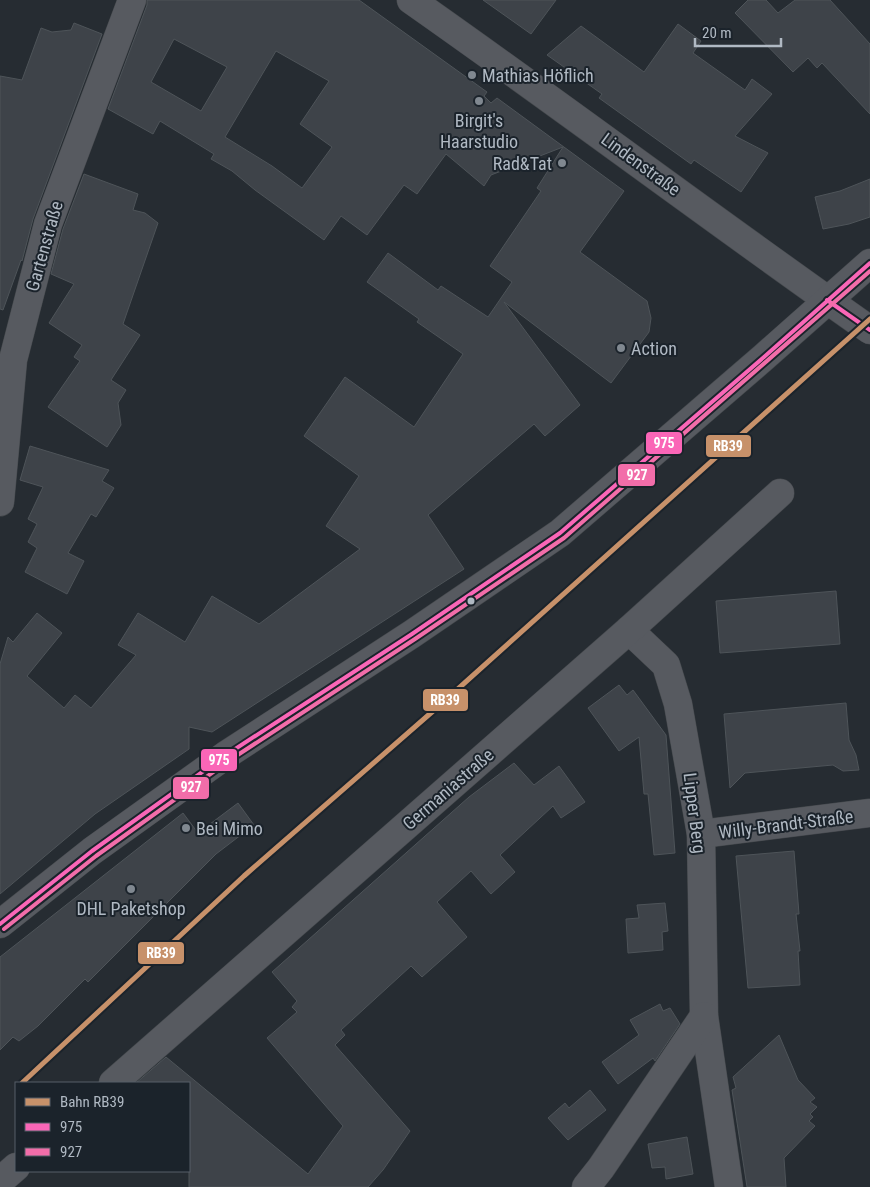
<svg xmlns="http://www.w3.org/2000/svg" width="870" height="1187" font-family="'Roboto Condensed',sans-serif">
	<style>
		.building { fill: #3e4349; stroke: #4e5459; fill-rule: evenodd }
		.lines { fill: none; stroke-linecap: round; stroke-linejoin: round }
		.minor-casing { stroke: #44484c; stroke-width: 29 }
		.minor { stroke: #575a60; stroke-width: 28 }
		.bus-1-casing { stroke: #1b232b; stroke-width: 8 }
		.bus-2-casing { stroke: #1b232b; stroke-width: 8 }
		.bus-1 { stroke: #fa66b7; stroke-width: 4 }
		.bus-2 { stroke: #f26da9; stroke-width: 4 }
		.rail-1-casing { stroke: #1b232b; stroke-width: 9 }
		.rail-1 { stroke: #c7916a; stroke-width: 5 }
		.poi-dot { fill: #808890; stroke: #1b232b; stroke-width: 2 }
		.bus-dot { fill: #b0b9c3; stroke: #1b232b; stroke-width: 2 }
		.labels { text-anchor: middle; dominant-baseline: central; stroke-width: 4; stroke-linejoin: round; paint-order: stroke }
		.poi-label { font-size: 18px; fill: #b0b9c3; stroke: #1b232b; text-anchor: start }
		.street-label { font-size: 18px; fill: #b0b9c3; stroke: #1b232b }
		.line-badge { stroke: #1b232b; stroke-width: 2 }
		.badge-label { font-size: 14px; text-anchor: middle; font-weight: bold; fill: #fff }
	</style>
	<rect width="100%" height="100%" fill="#262c32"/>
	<g class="building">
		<path d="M147,0H359L487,92L484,96L491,103L497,98L624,191L580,252L647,301L651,318L649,332L611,383L504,302L580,405L545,436L534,424L428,515L464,569L212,732L189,727V749L95,814L0,894V664L8,637L13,642L37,613L62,633L27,676L64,708L75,695L91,708L136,655L118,645L138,613L185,642L212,596L259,624L360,549L326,526L359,476L304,436L345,377L414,427L463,354L417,322L419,319L367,282L388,253L438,290L441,286L488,317L512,282L490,266L541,191L537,188L563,147L491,175L484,186L446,154L417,194L404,185L367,235L341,216L324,240L255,190L232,171L211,159L214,154L160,121L153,134L108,109L147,5ZM174,39L227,67L201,111L151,82ZM276,51L329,81L300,124L332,147L302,188L272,166L225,137Z"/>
		<polygon points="483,0 556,0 531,34"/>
		<polygon points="748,0 766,0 778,13 795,0 830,0 870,44 870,114 822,63 817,68 808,58 793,72 735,13"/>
		<polygon points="74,23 102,34 33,219 22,261 21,260 3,310 0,309 0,76 22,80 41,28 52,32 71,30"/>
		<polygon points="678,24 701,41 693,53 745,90 752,79 772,94 735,136 768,153 741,192 694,160 691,164 599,98 602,94 547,55 581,26 644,72"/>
		<polygon points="84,174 138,194 133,210 145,213 158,223 123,324 140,335 111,380 126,390 118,403 121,425 107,447 48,407 80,361 74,357 82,345 49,323 74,284 51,274 63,229"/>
		<polygon points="870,179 870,217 849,224 823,229 815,197 840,191"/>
		<polygon points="30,446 109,470 102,481 114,488 96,517 91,514 68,553 84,561 67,594 25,572 37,548 28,542 37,524 28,519 43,487 20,480"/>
		<polygon points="836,591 840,644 720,653 716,601"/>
		<polygon points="619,685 627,695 633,690 666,735 675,853 654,855 648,794 644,794 639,737 619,751 588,708"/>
		<polygon points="846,703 849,740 856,755 859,770 843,771 833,765 745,773 730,788 724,714"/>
		<polygon points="514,763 534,785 559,766 585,802 561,818 553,806 500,855 515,872 491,894 471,871 437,902 467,937 422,977 411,966 341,1030 345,1035 335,1045 410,1131 383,1170 368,1187 189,1187 189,1083 136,1083 166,1057 308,1174 343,1126 267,1038 297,1012 292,1007 297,1001 272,972 469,797"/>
		<polygon points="238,803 254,825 216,854 88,982 85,979 38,1026 19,1041 13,1037 0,1050 0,957 183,813 198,833"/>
		<polygon points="794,851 799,914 796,914 800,951 798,951 800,985 748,988 736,856"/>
		<polygon points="665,903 668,931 662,932 663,950 628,953 626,919 639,918 637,905"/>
		<polygon points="660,1004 663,1011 670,1008 680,1024 655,1061 653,1058 618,1084 602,1062 639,1035 630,1020"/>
		<polygon points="779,1035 798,1080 815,1098 810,1102 817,1107 810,1114 813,1117 809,1121 815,1126 784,1158 786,1187 747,1187 732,1090 736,1088 733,1077"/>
		<polygon points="590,1090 606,1110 568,1140 548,1118 565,1103 569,1108"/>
		<polygon points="687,1137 693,1174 666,1179 665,1167 652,1168 648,1144"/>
	</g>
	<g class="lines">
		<defs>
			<g id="minor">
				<path d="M411,0C565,108 716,222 870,330"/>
				<polyline points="0,502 13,360 48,224 132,0"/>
				<polyline points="629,630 666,665 678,704 701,834 704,1016 729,1187"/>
				<polyline points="701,834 870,813"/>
				<polyline points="0,924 92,851 226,755 412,634 560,533 764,357 870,263"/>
				<polyline points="113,1083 629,630 780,493"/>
				<polyline points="0,1181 16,1167"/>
				<polyline points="586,1187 601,1168 704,1016"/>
			</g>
		</defs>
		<use href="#minor" class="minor-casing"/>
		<use href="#minor" class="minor"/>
		<defs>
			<g id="bus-1">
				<polyline points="827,300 870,330"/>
				<polyline points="0,924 92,851 226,755 412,634 560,533 764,357 870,263"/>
			</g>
			<polyline id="bus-2" points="4,929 96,856 230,760 415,639 564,538 870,271"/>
		</defs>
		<use href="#bus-1" class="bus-1-casing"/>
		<use href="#bus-2" class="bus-2-casing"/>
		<use href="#bus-1" class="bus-1"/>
		<use href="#bus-2" class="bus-2"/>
		<defs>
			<polyline id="rail-1" points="22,1083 244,876 440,705 870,319"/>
		</defs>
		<use href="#rail-1" class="rail-1-casing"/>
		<use href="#rail-1" class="rail-1"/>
	</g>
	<g class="poi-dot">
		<circle cx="472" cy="75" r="5"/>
		<circle cx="479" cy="101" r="5"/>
		<circle cx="562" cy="163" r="5"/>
		<circle cx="621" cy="348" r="5"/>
		<circle cx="186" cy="828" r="5"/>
		<circle cx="131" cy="889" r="5"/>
	</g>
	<circle class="bus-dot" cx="471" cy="601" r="4.5"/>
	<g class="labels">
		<g class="poi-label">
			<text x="482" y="75">Mathias Höflich</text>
			<text x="479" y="120" text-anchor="middle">Birgit's<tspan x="479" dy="21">Haarstudio</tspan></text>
			<text x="552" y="163" text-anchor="end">Rad&amp;Tat</text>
			<text x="631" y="348">Action</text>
			<text x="196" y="828">Bei Mimo</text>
			<text x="131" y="908" text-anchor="middle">DHL Paketshop</text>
		</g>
		<g class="street-label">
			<text transform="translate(641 164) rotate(36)">Lindenstraße</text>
			<text transform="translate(44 246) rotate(-74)">Gartenstraße</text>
			<text transform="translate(448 789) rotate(-41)">Germaniastraße</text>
			<text transform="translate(695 813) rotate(83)">Lipper Berg</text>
			<text transform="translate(786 824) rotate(-7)">Willy-Brandt-Straße</text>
		</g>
	</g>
	<g class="line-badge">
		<rect x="645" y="431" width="38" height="24" rx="5" fill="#fa66b7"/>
		<rect x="705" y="434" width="47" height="24" rx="5" fill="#c7916a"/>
		<rect x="617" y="463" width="39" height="24" rx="5" fill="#f26da9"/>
		<rect x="422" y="688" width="47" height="24" rx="5" fill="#c7916a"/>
		<rect x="200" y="748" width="38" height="24" rx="5" fill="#fa66b7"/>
		<rect x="172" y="776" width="38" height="24" rx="5" fill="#f26da9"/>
		<rect x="137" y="941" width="48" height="24" rx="5" fill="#c7916a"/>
	</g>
	<g class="badge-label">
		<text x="664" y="448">975</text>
		<text x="728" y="451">RB39</text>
		<text x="637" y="480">927</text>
		<text x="445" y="705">RB39</text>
		<text x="219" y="765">975</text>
		<text x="191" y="792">927</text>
		<text x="161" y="958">RB39</text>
	</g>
	<rect x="15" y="1082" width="175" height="90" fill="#1b232b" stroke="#575f68"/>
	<rect x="25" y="1098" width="25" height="8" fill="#c7916a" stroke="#575f68"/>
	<text x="60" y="1107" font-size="15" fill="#b0b9c3">Bahn RB39</text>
	<rect x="25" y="1123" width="25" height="8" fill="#fa66b7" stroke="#575f68"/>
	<text x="60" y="1132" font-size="15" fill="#b0b9c3">975</text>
	<rect x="25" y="1148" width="25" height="8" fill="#f26da9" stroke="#575f68"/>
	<text x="60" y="1157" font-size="15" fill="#b0b9c3">927</text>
	<path d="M695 38v8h86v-8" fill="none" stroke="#b0b9c3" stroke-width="2.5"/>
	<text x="702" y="38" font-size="15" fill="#b0b9c3" stroke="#1b232b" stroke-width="4" paint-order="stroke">20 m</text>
</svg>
